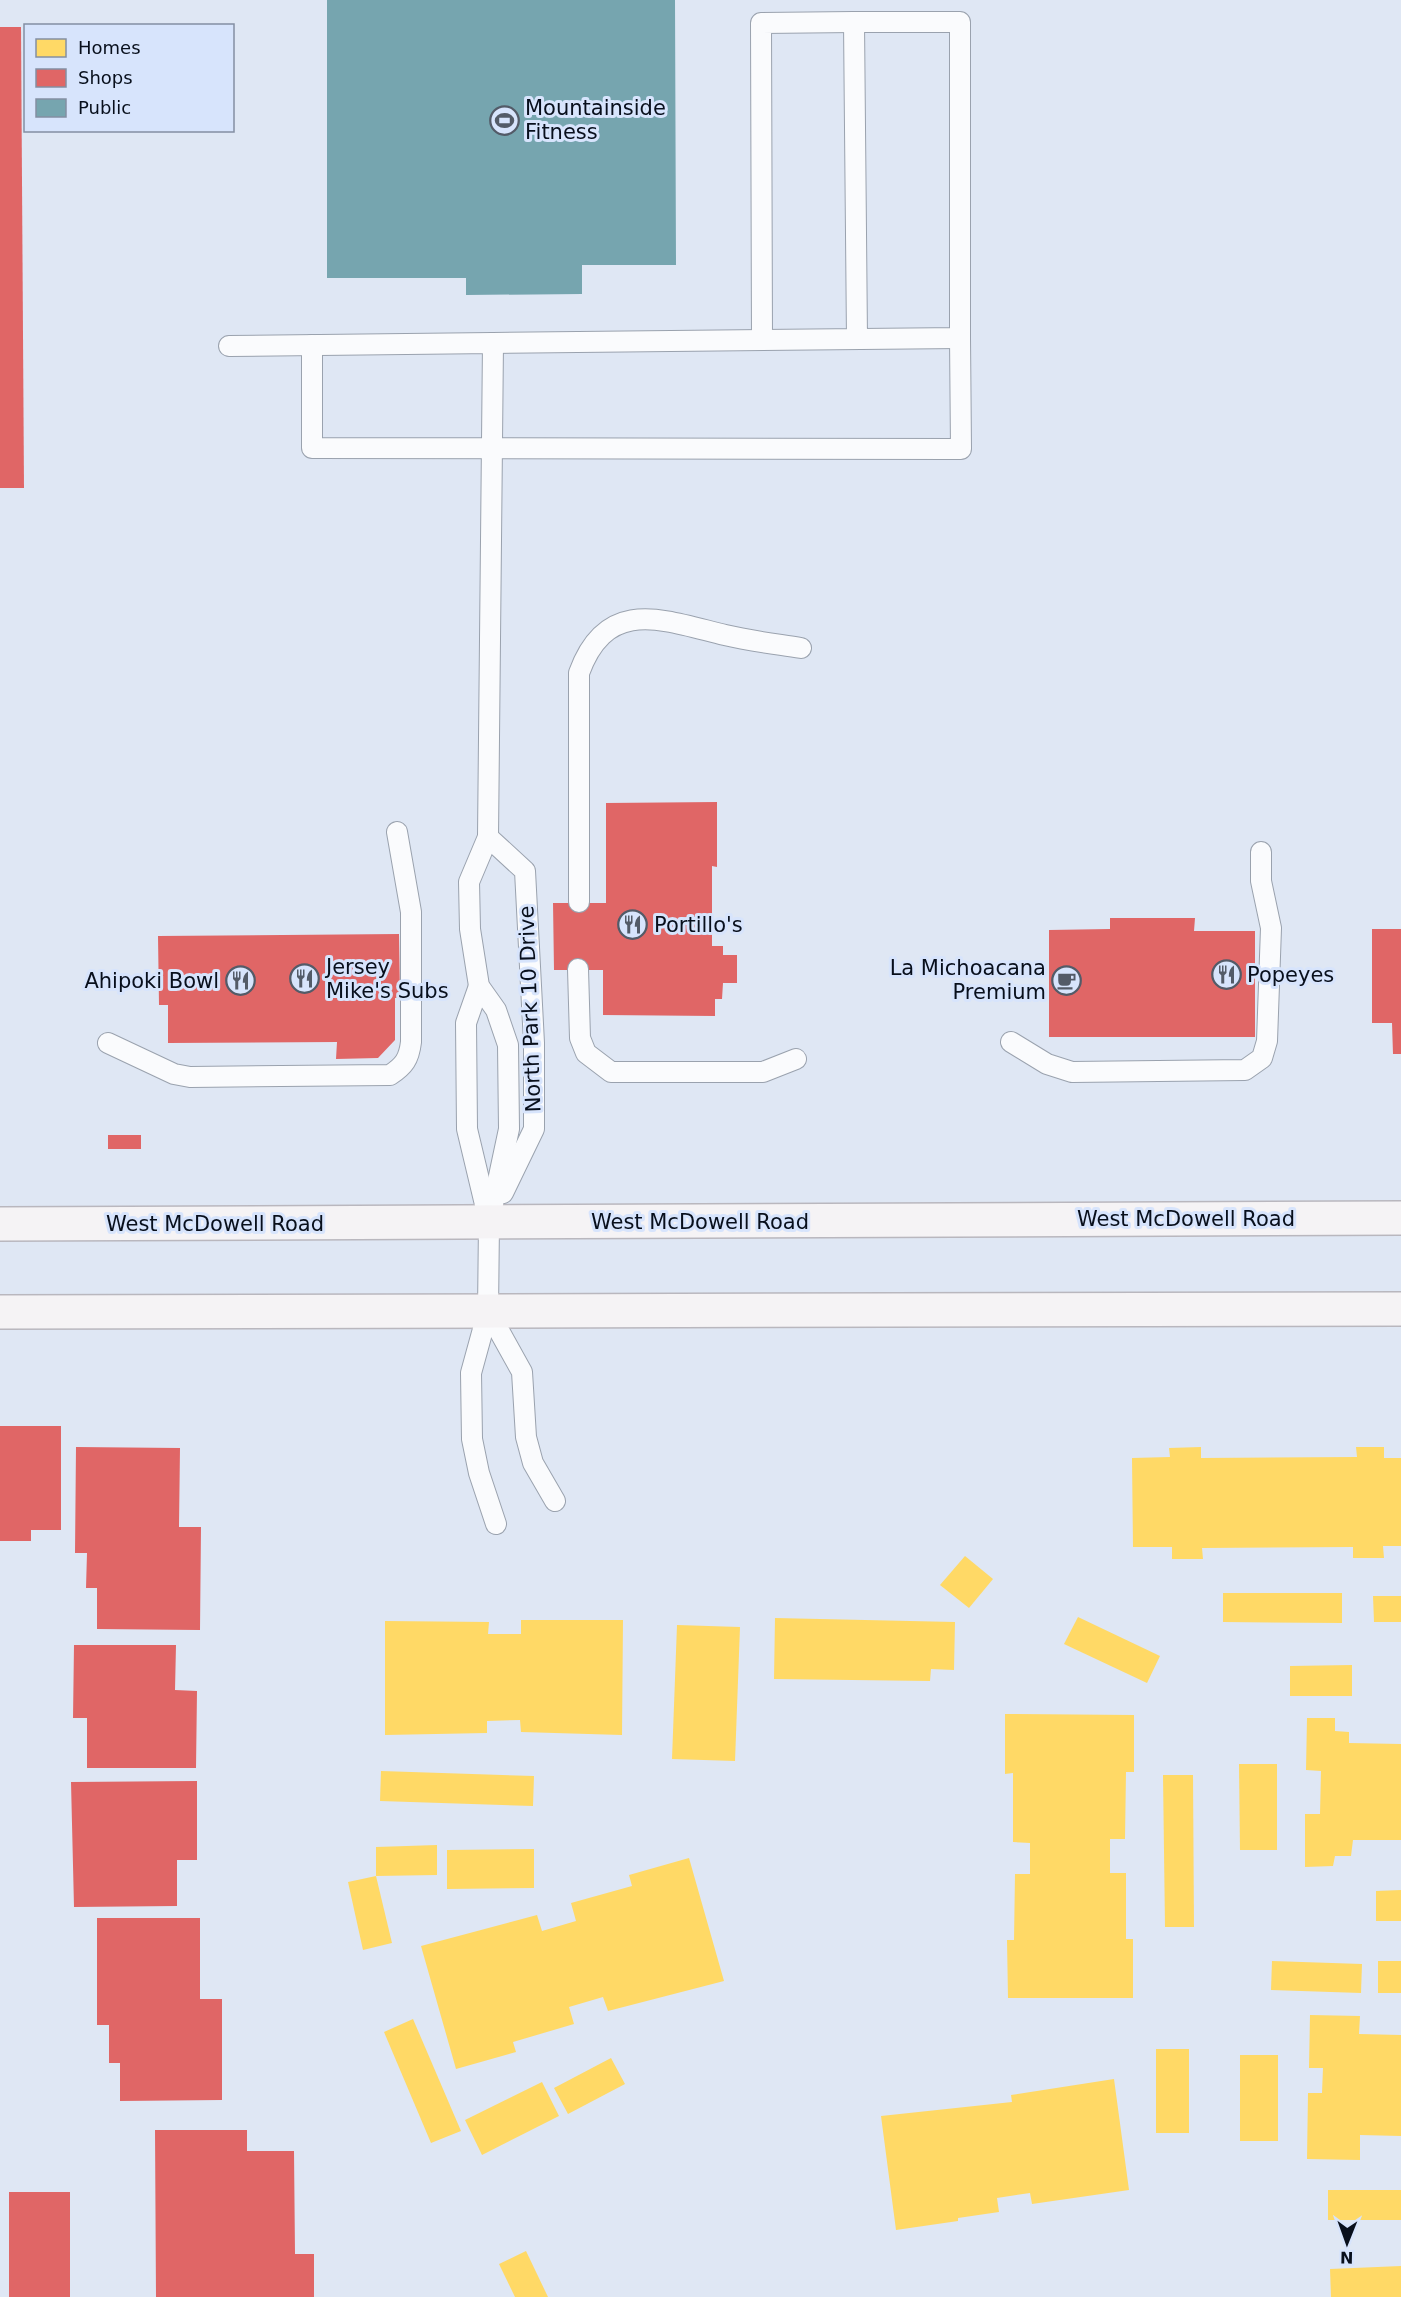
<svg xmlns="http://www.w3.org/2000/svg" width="1401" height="2297" font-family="'DejaVu Sans',sans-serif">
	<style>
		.homes { fill: #ffd966 }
		.shops { fill: #e06666 }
		.public { fill: #76a5af }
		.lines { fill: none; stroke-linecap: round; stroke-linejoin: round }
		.lane-casing { stroke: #9aa2ae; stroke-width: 22 }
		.primary-casing { stroke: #b9b7be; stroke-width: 36 }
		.lane { stroke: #fafbfd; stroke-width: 20 }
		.primary { stroke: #f5f3f5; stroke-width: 33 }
		.labels { text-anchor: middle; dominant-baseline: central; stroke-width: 6; stroke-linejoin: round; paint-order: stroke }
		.poi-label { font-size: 21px; fill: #080f1c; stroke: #d7e4fc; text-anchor: start }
		.street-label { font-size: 21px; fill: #080f1c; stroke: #d7e4fc }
	</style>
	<rect width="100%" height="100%" fill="#dfe7f4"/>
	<g class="homes">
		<polygon points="1201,1447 1201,1458 1357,1457 1356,1447 1384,1447 1384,1458 1401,1458 1401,1546 1383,1546 1384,1558 1353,1558 1353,1547 1202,1548 1203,1559 1172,1559 1172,1547 1133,1547 1132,1458 1170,1457 1169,1448"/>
		<polygon points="965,1556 993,1579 969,1608 940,1585"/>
		<polygon points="1223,1593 1342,1593 1342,1623 1223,1622"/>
		<polygon points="1373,1596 1401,1596 1401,1622 1374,1622"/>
		<polygon points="1078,1617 1160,1656 1147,1683 1064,1644"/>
		<polygon points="775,1618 955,1622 954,1670 931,1669 930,1681 774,1679"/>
		<polygon points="521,1620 623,1620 622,1735 521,1732 520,1720 487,1721 487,1733 385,1735 385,1621 489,1622 488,1634 521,1634"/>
		<polygon points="677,1625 740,1627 735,1761 672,1759"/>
		<polygon points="1352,1665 1352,1696 1290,1696 1290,1666"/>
		<polygon points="1005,1714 1134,1715 1134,1772 1126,1772 1125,1839 1110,1839 1110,1873 1126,1873 1126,1939 1133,1939 1133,1998 1008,1998 1007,1940 1014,1940 1015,1874 1030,1874 1030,1843 1013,1842 1013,1773 1005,1774"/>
		<polygon points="1307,1718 1335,1718 1335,1731 1349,1732 1349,1743 1401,1744 1401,1840 1353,1840 1351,1856 1335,1856 1333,1866 1305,1867 1305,1814 1320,1814 1321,1771 1306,1770"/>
		<polygon points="1239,1764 1277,1764 1277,1850 1240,1850"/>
		<polygon points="381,1771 534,1776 533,1806 380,1801"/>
		<polygon points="1163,1775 1193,1775 1194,1927 1165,1927"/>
		<polygon points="437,1845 437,1875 376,1876 376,1847"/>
		<polygon points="534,1849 534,1888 447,1889 447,1850"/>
		<polygon points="689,1858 724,1981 608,2011 603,1997 569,2007 574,2024 513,2042 516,2052 456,2069 421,1946 537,1915 542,1931 576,1921 571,1903 632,1886 629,1875"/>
		<polygon points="376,1876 392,1943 363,1950 348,1882"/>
		<polygon points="1401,1890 1401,1921 1376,1921 1376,1891"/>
		<polygon points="1272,1961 1362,1964 1361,1993 1271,1990"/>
		<rect x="1378" y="1961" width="23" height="32"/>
		<polygon points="1310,2015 1360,2016 1359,2034 1401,2035 1401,2136 1360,2135 1360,2160 1307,2159 1308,2093 1322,2093 1323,2068 1309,2068"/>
		<polygon points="413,2019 461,2131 431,2143 384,2032"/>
		<rect x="1156" y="2049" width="33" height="84"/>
		<rect x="1240" y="2055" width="38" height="86"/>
		<polygon points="611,2058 625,2084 568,2114 554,2088"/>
		<polygon points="1114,2079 1129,2190 1032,2204 1030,2193 997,2198 999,2212 958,2218 958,2221 896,2230 881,2116 1012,2102 1011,2095"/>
		<polygon points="542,2082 559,2116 482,2155 465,2120"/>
		<rect x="1328" y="2190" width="73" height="30"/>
		<polygon points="526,2251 548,2297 515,2297 499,2264"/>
		<polygon points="1401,2266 1401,2297 1331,2297 1330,2269"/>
	</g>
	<g class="shops">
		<polygon points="0,27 21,27 24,488 0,488"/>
		<polygon points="717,802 717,867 712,866 712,946 723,946 723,955 737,955 737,983 723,983 722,999 715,999 715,1016 603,1015 603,970 554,970 553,903 606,903 606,803"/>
		<polygon points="1110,918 1195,918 1194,931 1255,931 1255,1037 1049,1037 1049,930 1110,929"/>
		<polygon points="1372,929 1401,929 1401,1054 1393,1054 1392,1023 1372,1023"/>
		<polygon points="399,934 400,998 395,998 395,1040 378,1058 336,1059 337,1042 168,1043 168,1005 159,1005 158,936"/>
		<rect x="108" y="1135" width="33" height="14"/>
		<polygon points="0,1426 61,1426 61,1530 31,1530 31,1541 0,1541"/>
		<polygon points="76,1447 180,1448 179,1527 201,1527 200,1630 97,1629 97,1588 86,1588 87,1553 75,1553"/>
		<polygon points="74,1645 176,1645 175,1690 197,1691 196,1768 87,1768 87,1718 73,1718"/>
		<polygon points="197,1781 197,1860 177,1860 177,1906 74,1907 71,1782"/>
		<polygon points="97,1918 200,1918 200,1999 222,1999 222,2100 120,2101 120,2063 109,2063 109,2025 97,2025"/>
		<polygon points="155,2130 247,2130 247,2151 294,2151 295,2254 314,2254 314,2297 156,2297"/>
		<rect x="9" y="2192" width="61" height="105"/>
	</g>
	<polygon class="public" points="327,0 675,0 676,265 582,265 582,294 466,295 466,278 327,278"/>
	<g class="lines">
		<defs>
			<g id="lane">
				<polyline points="762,340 761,23 854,22"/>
				<polyline points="493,343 960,338 960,22 854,22 857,339"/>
				<polyline points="312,345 312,448 961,449 960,338"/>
				<polyline points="229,346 493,343 488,837 469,882 470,929 479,986 496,1010 508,1045 509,1129 489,1223 488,1311 471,1373 472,1439 479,1473 496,1524"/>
				<polyline points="488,837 525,871 534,1043 534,1129 503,1193"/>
				<path d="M579,902V673C607,596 663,620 725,635C750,641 776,644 801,648"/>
				<polyline points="578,969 580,1038 586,1053 611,1072 763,1072 796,1059"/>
				<polyline points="479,986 466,1023 467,1129 488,1217"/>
				<polyline points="1011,1042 1047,1064 1072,1072 1245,1070 1262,1058 1267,1041 1271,928 1261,881 1261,852"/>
				<path d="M108,1043L174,1074L190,1077L390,1075C404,1066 409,1059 411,1042V912L397,832"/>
				<polyline points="488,1311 522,1372 526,1437 533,1463 555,1501"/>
			</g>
			<g id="primary">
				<polyline points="0,1224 1401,1218"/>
				<polyline points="0,1312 1401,1309"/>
			</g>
		</defs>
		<use href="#lane" class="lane-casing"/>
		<use href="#primary" class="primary-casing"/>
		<use href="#lane" class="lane"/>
		<use href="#primary" class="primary"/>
	</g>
	<defs>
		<symbol id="stadium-ring" viewBox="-11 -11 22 22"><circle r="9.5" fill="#d7e4fc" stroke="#535b68" stroke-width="1.5"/><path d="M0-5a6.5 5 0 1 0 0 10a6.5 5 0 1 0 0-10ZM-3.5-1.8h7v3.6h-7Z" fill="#535b68"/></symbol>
		<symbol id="restaurant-ring" viewBox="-11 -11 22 22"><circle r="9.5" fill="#d7e4fc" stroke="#535b68" stroke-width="1.5"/><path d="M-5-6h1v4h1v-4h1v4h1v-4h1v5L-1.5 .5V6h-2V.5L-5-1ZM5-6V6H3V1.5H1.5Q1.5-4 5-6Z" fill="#535b68"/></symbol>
		<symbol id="cafe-ring" viewBox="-11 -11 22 22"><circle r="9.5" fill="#d7e4fc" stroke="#535b68" stroke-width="1.5"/><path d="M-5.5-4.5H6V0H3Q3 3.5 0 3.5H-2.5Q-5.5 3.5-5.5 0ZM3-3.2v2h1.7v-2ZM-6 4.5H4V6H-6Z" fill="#535b68"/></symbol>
	</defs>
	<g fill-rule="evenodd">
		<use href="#stadium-ring" x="488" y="104" width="33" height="33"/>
		<use href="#restaurant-ring" x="616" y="908" width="33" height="33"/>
		<use href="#restaurant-ring" x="1210" y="958" width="33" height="33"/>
		<use href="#restaurant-ring" x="288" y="962" width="33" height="33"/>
		<use href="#cafe-ring" x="1050" y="964" width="33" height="33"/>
		<use href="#restaurant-ring" x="224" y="964" width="33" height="33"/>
	</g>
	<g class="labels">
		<g class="poi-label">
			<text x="525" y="108">Mountainside<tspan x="525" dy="24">Fitness</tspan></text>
			<text x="654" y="925">Portillo's</text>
			<text x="326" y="967">Jersey<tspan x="326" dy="24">Mike's Subs</tspan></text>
			<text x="1046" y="968" text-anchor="end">La Michoacana<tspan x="1046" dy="24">Premium</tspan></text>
			<text x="1247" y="975">Popeyes</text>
			<text x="219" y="981" text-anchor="end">Ahipoki Bowl</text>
		</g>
		<g class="street-label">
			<text transform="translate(530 1009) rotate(-92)">North Park 10 Drive</text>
			<text x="1186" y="1219">West McDowell Road</text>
			<text x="700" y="1222">West McDowell Road</text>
			<text x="215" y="1224">West McDowell Road</text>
		</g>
	</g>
	<rect x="24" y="24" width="210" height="108" fill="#d7e4fc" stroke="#848fa2" stroke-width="1.5"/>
	<rect x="36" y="39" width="30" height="18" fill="#ffd966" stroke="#848fa2" stroke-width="1.5"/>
	<text x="78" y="54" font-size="18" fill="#080f1c">Homes</text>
	<rect x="36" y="69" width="30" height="18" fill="#e06666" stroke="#848fa2" stroke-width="1.5"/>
	<text x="78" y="84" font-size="18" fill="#080f1c">Shops</text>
	<rect x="36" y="99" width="30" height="18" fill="#76a5af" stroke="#848fa2" stroke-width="1.5"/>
	<text x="78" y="114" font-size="18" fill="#080f1c">Public</text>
	<g transform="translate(1347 2243) rotate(181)" stroke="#d7e4fc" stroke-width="4.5" paint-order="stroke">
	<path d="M0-4.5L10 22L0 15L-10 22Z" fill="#080f1c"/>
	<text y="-9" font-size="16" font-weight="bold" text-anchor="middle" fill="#080f1c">N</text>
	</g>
</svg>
